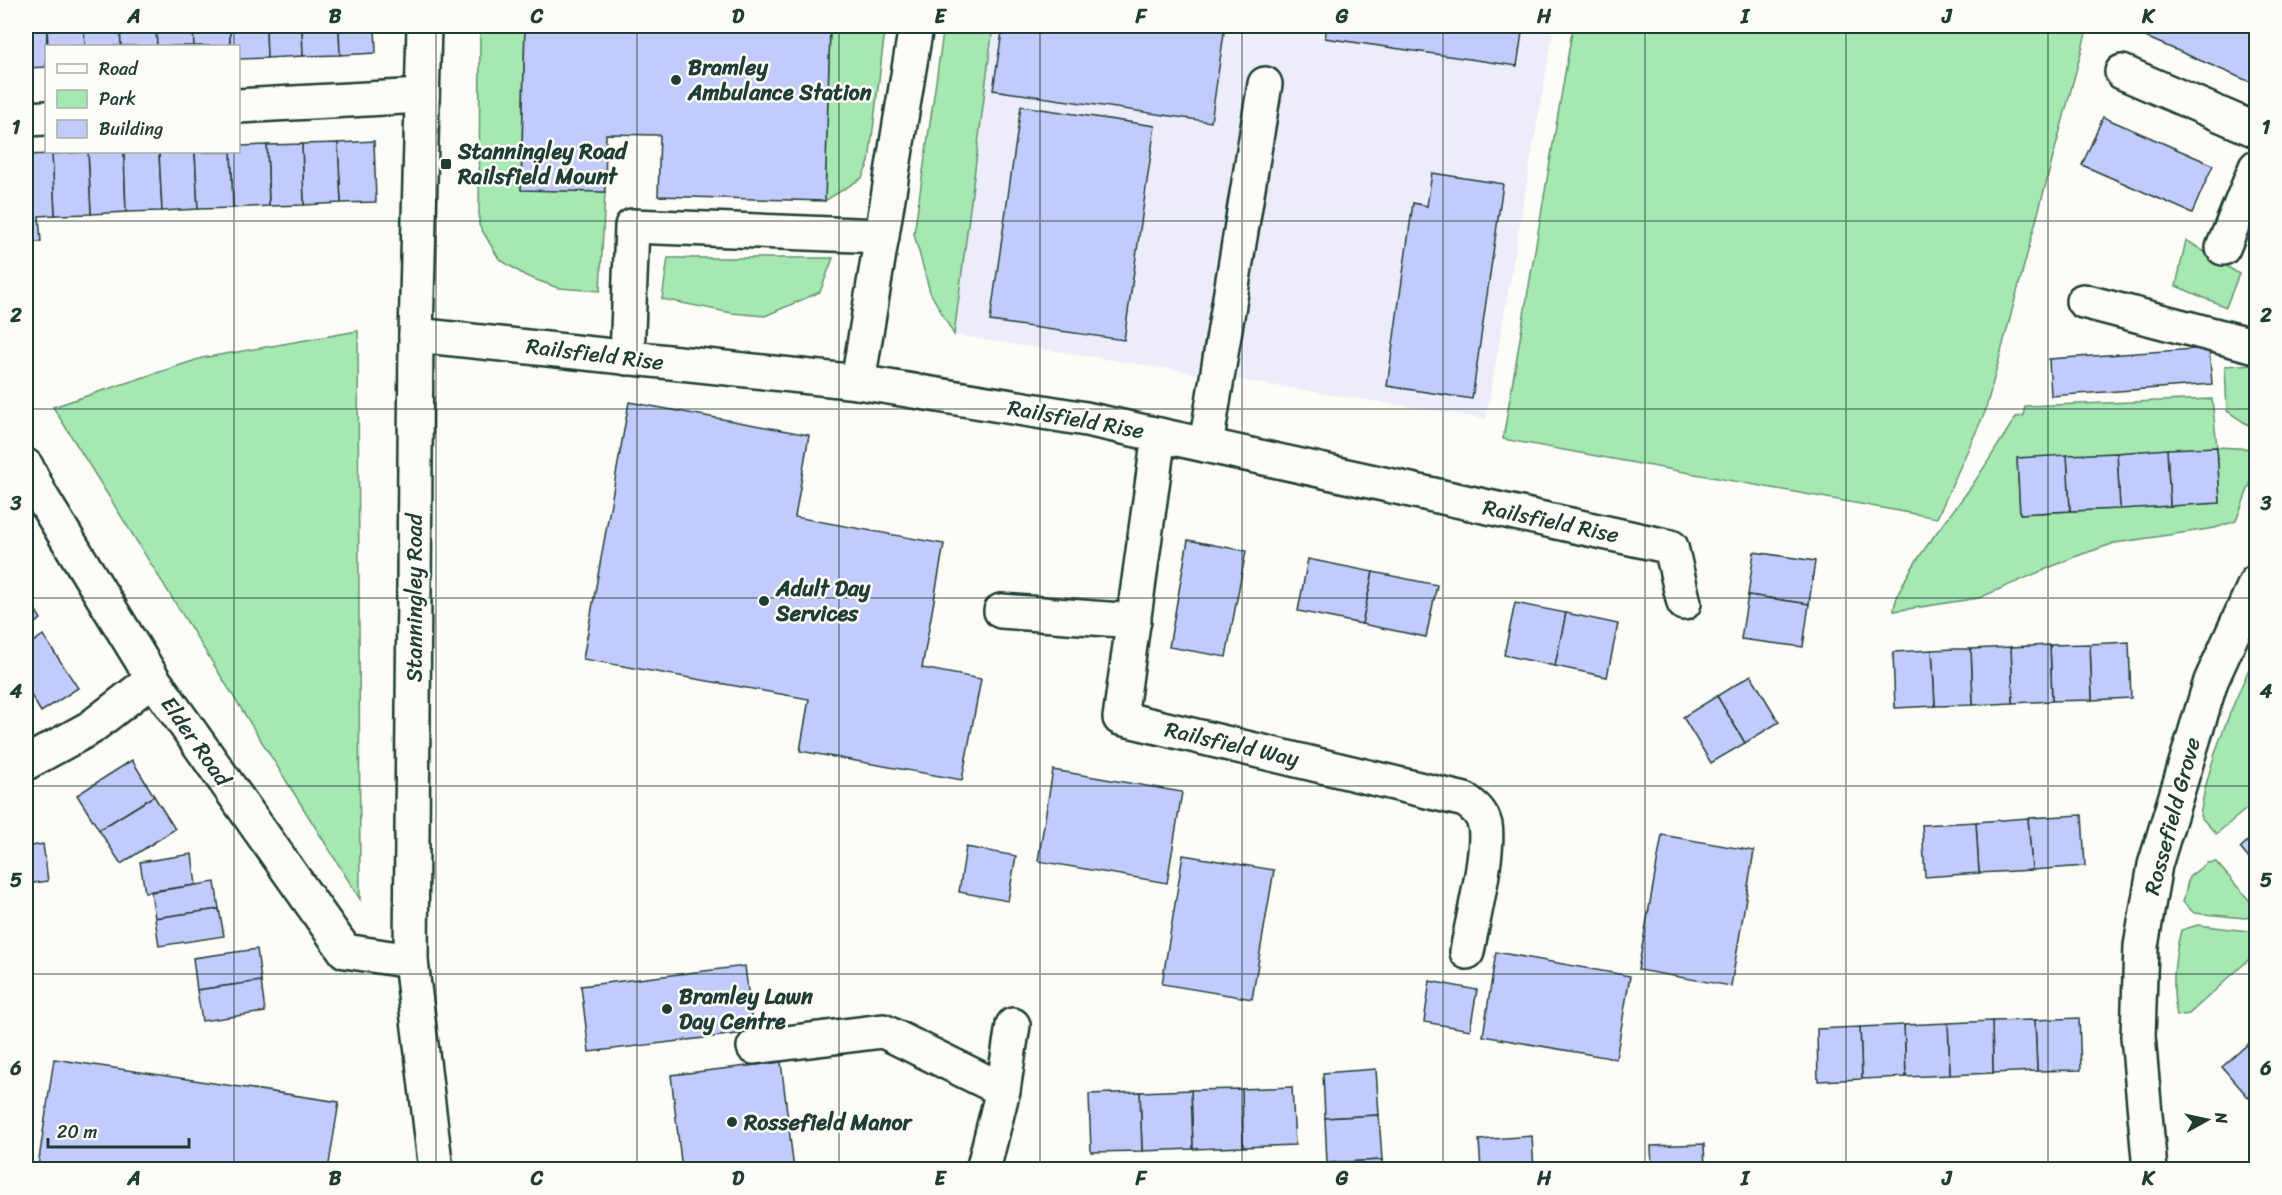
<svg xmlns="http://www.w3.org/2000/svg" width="2282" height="1195" font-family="Sriracha,sans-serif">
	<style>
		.built { fill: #ecedf8 }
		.green { fill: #a6e8b1; stroke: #629272; stroke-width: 1.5; fill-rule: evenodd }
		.building { fill: #c3cbfc; stroke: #1f3d34; stroke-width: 1.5 }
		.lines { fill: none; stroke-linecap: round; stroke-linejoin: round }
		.minor-casing { stroke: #1f3d34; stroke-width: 38 }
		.minor { stroke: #fdfcf7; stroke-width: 33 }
		.grid { fill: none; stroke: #1f3d34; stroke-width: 1.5; stroke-opacity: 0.55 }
		.poi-dot { fill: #1f3d34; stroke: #fdfcf7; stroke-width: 2 }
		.labels { text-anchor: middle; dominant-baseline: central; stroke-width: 5; stroke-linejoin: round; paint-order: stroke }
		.poi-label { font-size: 22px; font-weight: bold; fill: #1f3d34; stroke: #fdfcf7; text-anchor: start }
		.street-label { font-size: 22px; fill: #1f3d34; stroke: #fdfcf7 }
		.neatline { fill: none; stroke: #1f3d34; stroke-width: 2 }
		.grid-label { font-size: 20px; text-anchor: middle; font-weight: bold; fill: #1f3d34 }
	</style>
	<rect width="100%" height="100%" fill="#fdfcf7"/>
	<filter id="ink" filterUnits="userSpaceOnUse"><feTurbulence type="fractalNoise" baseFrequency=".0167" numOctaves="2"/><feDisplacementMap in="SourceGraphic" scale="12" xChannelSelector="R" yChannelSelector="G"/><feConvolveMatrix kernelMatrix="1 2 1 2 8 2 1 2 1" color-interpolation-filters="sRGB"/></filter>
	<g filter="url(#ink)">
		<polygon class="built" points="993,26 1554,26 1486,419 954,335"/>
		<g class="green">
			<polygon points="480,26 525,26 521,189 605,192 600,291 558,288 526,276 499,259 479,225"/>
			<polygon points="830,26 879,26 884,38 869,162 862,178 825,201"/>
			<polygon points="944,26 993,26 954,335 930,292 914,234"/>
			<polygon points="1573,26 2088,26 1985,412 1937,518 1503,439"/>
			<polygon points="2186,240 2239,274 2226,307 2176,286"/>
			<polygon points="668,258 833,258 820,292 765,316 732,313 662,299"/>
			<polygon points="358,331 360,899 53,407 202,358"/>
			<polygon points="2256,364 2256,430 2227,411 2225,366"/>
			<path d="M2212,399L2217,447L2256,449V468L2236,521L2215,528L2115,543L2074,557L1979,598L1894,611C1895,580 1951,515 1971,487C1987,464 2001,440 2016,417L2023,416L2025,406ZM2217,447L2220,503L2020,514L2017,459Z"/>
			<path d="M2256,653V801L2216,834L2200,816C2208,759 2233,705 2256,653Z"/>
			<polygon points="2216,862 2256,908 2256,916 2245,918 2194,913 2183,902 2189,877 2207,863"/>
			<path d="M2198,925L2255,932L2256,953L2189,1014L2177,1016C2171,987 2174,958 2181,930Z"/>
		</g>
		<g class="building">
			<polygon points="26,26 47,26 46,67 26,68"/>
			<polygon points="47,26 84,26 85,46 48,46"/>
			<polygon points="84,26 120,26 121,46 85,46"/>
			<polygon points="120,26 156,26 157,46 121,46"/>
			<polygon points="156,26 193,26 194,46 157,46"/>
			<polygon points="193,26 230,26 230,46 194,46"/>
			<polygon points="230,26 266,26 267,58 238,59 238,46 230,46"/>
			<polygon points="266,26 302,26 303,56 267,58"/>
			<polygon points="302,26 339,26 340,55 303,56"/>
			<polygon points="339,26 375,26 376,53 340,55"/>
			<polygon points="525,26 830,26 825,201 658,196 660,135 606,134 605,192 521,190"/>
			<polygon points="1003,26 1225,26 1211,122 993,90"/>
			<polygon points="1327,26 1523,26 1517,66 1325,38"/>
			<polygon points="2120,26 2255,26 2256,82 2255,84"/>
			<polygon points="1021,106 1155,126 1124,340 990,321"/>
			<polygon points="2103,117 2213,165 2192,213 2082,165"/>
			<polygon points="374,141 376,202 341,203 338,143"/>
			<polygon points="338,143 341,203 304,205 302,144"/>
			<polygon points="302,144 304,205 269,206 267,145"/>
			<polygon points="267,145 269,206 233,208 231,152 238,152 238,146"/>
			<polygon points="88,152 124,152 126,212 91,214"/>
			<polygon points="88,152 91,214 55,215 52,154"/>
			<polygon points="124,152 159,152 162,211 126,212"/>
			<polygon points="159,152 195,152 198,209 162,211"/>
			<polygon points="195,152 231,152 233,208 198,209"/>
			<polygon points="52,154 55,215 39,216 41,242 26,242 26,155"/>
			<polygon points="1432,173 1503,184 1472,399 1387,386 1413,203 1427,206"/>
			<polygon points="2209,348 2212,384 2051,396 2049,359"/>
			<polygon points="629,402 809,435 795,517 944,544 922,668 981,679 962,780 800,751 809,699 583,659"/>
			<polygon points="2217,447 2220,503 2170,506 2167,449"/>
			<polygon points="2167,449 2170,506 2120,509 2117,453"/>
			<polygon points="2117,453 2120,509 2070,511 2067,455"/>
			<polygon points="2067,455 2070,511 2020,514 2017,458"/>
			<polygon points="1188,540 1246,551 1226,657 1169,647"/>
			<polygon points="1754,552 1815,561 1809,604 1748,595"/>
			<polygon points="1308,559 1373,572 1362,624 1298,611"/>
			<polygon points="1373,572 1437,585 1426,637 1362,624"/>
			<polygon points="26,595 41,619 26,629"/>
			<polygon points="1748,595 1809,604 1803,647 1741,639"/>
			<polygon points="1515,603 1566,613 1555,666 1504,655"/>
			<polygon points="1566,613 1618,624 1607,677 1555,666"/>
			<polygon points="43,635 78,688 41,712 26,687 26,647"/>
			<polygon points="2129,642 2131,698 2092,700 2090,644"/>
			<polygon points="2090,644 2092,700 2052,701 2050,645"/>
			<polygon points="2050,645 2052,701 2013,703 2011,647"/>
			<polygon points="2011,647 2013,703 1973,705 1971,649"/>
			<polygon points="1955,649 1971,649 1973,705 1935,706 1932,650"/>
			<polygon points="1932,650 1935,706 1895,708 1893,652"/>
			<polygon points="1751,675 1779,722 1745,743 1717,696"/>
			<polygon points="1717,696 1745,743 1711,763 1683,717"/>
			<polygon points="132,760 154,796 99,830 77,795"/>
			<polygon points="1053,770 1182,792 1167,883 1038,861"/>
			<polygon points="154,796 175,829 121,864 99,830"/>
			<polygon points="2082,815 2085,866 2032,870 2028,818"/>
			<polygon points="2028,818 2032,870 1979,873 1976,822"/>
			<polygon points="1976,822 1979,873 1925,877 1922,825"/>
			<polygon points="2256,833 2256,867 2240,848"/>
			<polygon points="1662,835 1754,851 1731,986 1638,970"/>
			<polygon points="43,844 48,881 26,884 26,847"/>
			<polygon points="966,847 1016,856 1008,901 959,892"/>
			<polygon points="192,854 196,885 145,892 140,862"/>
			<polygon points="1183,855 1274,870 1252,999 1162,984"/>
			<polygon points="215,882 219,909 155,918 151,892"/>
			<polygon points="219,909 224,936 159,946 155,918"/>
			<polygon points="257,949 261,981 197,990 193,958"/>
			<polygon points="1496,952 1630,976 1616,1059 1483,1036"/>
			<polygon points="745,966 753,1032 589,1052 581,986"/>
			<polygon points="261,981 265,1012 202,1021 197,990"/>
			<polygon points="1430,981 1477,990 1470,1030 1424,1022"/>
			<polygon points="2079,1018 2081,1070 2037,1071 2035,1020"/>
			<polygon points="2035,1020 2037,1071 1993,1073 1992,1021"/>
			<polygon points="1992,1021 1993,1073 1950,1075 1948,1023"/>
			<polygon points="1948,1023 1950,1075 1906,1077 1904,1025"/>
			<polygon points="1904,1025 1906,1077 1862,1079 1860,1027"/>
			<polygon points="1860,1027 1862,1079 1818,1081 1817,1029"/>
			<polygon points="2256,1037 2256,1092 2249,1098 2222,1067"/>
			<polygon points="54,1059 339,1102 328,1170 61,1170 38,1166"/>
			<polygon points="781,1062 794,1170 682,1170 671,1075"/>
			<polygon points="1376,1069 1379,1115 1325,1118 1323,1073"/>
			<polygon points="1292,1087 1295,1145 1243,1147 1242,1089"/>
			<polygon points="1242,1089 1243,1147 1193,1149 1191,1090"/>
			<polygon points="1191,1090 1193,1149 1142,1151 1140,1092"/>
			<polygon points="1140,1092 1142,1151 1091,1152 1089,1094"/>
			<polygon points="1379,1115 1382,1160 1327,1163 1325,1118"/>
			<polygon points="1532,1136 1534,1170 1481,1170 1479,1140"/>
			<polygon points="1704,1144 1705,1170 1652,1170 1651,1146"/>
			<polygon points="1382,1160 1382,1170 1328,1170 1327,1163"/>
		</g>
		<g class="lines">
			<defs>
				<g id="minor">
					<polyline points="424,26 416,335 411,961 436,1170"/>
					<polyline points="2122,72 2256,130"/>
					<polyline points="238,106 422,96"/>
					<polyline points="26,119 46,118"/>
					<polyline points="2223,248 2256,167"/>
					<polyline points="2083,301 2256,346"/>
					<polyline points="416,335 858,382 1086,419 1671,547 1684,603"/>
					<polyline points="627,358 632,226 882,236"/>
					<polyline points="858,382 916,26"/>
					<path d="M1159,435L1120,718L1465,800C1475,807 1482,813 1485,825C1490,852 1472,922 1467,952"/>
					<polyline points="1206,445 1265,84"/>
					<polyline points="26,466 41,496 153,679 345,951 411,961"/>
					<polyline points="1001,611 1134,621"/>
					<polyline points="26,763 90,728 153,679"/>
					<polyline points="754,1047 883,1031 1003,1090"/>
					<polyline points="983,1170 1003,1090 1013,1025"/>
					<polyline points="2150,1170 2138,1036 2141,946 2155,865 2211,681 2256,582"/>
				</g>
			</defs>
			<use href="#minor" class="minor-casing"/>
			<use href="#minor" class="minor"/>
		</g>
	</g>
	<path class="grid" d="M234,26V46M436,26V1170M637,26V1170M839,26V1170M1040,26V1170M1242,26V1170M1443,26V1170M1645,26V1170M1846,26V1170M2048,26V1170M234,152V1170M26,221H2256M26,409H2256M26,598H2256M26,786H2256M26,974H2256"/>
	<g class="poi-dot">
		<circle cx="676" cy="80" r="6"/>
		<rect x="440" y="158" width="12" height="12" rx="3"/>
		<circle cx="764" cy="601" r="6"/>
		<circle cx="667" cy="1009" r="6"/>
		<circle cx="732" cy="1122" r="6"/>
	</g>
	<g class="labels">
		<g class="poi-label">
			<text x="688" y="67">Bramley<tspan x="688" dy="25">Ambulance Station</tspan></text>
			<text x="458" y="151">Stanningley Road<tspan x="458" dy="25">Railsfield Mount</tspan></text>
			<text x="776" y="588">Adult Day<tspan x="776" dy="25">Services</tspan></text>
			<text x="679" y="996">Bramley Lawn<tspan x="679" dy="25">Day Centre</tspan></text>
			<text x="744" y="1122">Rossefield Manor</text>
		</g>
		<g class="street-label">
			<text transform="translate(595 354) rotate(7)">Railsfield Rise</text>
			<text transform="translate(1076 419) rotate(10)">Railsfield Rise</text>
			<text transform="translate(1551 521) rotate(12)">Railsfield Rise</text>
			<text transform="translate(414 598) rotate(-90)">Stanningley Road</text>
			<text transform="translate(196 741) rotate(55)">Elder Road</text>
			<text transform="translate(1232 744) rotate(13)">Railsfield Way</text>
			<text transform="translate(2172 816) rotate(-75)">Rossefield Grove</text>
		</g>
	</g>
	<rect width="2282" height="1195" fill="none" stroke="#fdfcf7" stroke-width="66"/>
	<rect x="45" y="45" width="195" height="108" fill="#fdfcf7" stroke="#a4b0a9" stroke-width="1.5"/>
	<rect x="57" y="64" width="30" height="9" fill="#fdfcf7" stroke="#a4b0a9" stroke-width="1.5"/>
	<text x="99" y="75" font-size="18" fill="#1f3d34">Road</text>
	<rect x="57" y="90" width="30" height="18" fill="#a6e8b1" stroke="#a4b0a9" stroke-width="1.5"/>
	<text x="99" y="105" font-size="18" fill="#1f3d34">Park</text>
	<rect x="57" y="120" width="30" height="18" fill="#c3cbfc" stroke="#a4b0a9" stroke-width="1.5"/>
	<text x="99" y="135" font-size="18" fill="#1f3d34">Building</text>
	<g transform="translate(2207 1120) rotate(82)" stroke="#fdfcf7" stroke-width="4.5" paint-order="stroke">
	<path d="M0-4.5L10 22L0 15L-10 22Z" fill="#1f3d34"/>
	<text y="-9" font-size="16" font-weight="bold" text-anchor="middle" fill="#1f3d34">N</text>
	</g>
	<path d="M48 1138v9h141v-9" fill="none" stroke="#1f3d34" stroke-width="3"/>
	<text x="57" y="1138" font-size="18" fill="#1f3d34" stroke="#fdfcf7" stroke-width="4.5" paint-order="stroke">20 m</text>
	<rect x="33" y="33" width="2216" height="1129" class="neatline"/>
	<g class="grid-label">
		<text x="134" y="23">A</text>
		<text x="335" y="23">B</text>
		<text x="537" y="23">C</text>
		<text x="738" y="23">D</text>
		<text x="940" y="23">E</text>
		<text x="1141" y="23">F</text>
		<text x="1342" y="23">G</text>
		<text x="1544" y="23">H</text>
		<text x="1745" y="23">I</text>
		<text x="1947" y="23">J</text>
		<text x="2148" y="23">K</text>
		<text x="16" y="134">1</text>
		<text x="2266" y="134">1</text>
		<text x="16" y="322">2</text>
		<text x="2266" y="322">2</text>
		<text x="16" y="510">3</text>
		<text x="2266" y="510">3</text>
		<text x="16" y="698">4</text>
		<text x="2266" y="698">4</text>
		<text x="16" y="887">5</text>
		<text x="2266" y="887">5</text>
		<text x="16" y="1075">6</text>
		<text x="2266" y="1075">6</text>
		<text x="134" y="1185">A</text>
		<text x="335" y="1185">B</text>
		<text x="537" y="1185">C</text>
		<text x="738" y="1185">D</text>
		<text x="940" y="1185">E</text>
		<text x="1141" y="1185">F</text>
		<text x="1342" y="1185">G</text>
		<text x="1544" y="1185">H</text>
		<text x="1745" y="1185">I</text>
		<text x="1947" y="1185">J</text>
		<text x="2148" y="1185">K</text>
	</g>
</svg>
